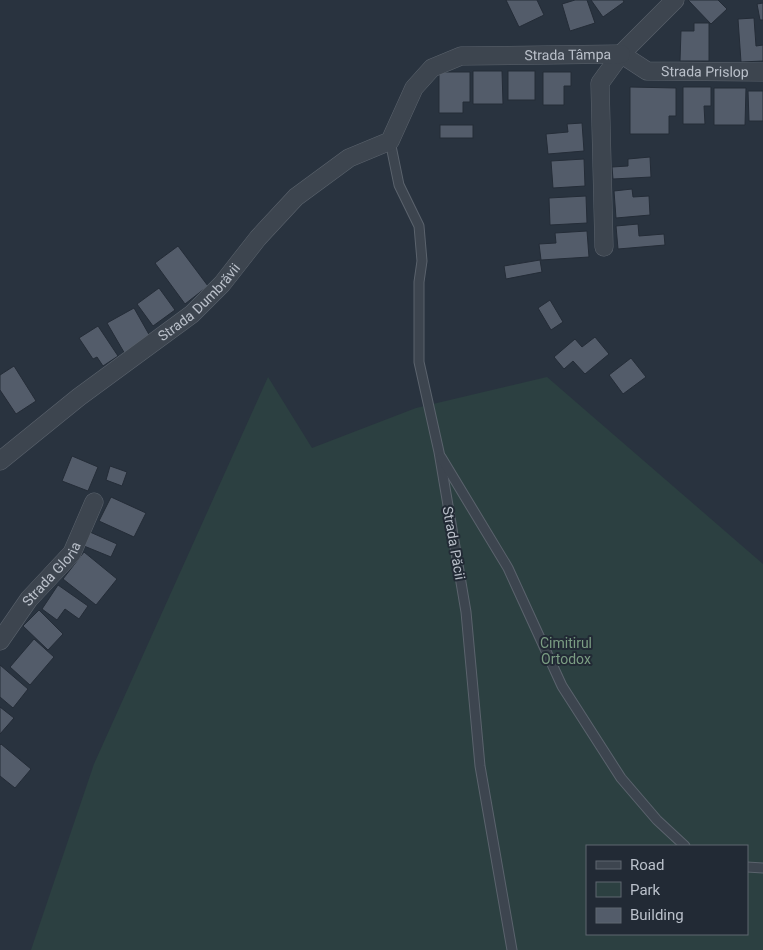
<svg xmlns="http://www.w3.org/2000/svg" width="763" height="950" font-family="Roboto,sans-serif">
	<style>
		.green { fill: #2c4041; fill-rule: evenodd }
		.building { fill: #535c6a; stroke: #242c37 }
		.lines { fill: none; stroke-linecap: round; stroke-linejoin: round }
		.service-casing { stroke: #5b636d; stroke-width: 11 }
		.minor-casing { stroke: #5b636d; stroke-width: 19 }
		.service { stroke: #3d454f; stroke-width: 9 }
		.minor { stroke: #3d454f; stroke-width: 18 }
		.labels { text-anchor: middle; dominant-baseline: central; stroke-width: 4; stroke-linejoin: round; paint-order: stroke }
		.street-label { font-size: 14px; fill: #bac0ca; stroke: #222a35 }
		.park-label { font-size: 14px; fill: #7b9d83; stroke: #222a35 }
	</style>
	<rect width="100%" height="100%" fill="#29333f"/>
	<path class="green" d="M268,377L312,448L416,408L547,377L763,564V950H31L94,764ZM587,846H747V934H587Z"/>
	<g class="building">
		<polygon points="506,0 537,0 544,15 519,27"/>
		<polygon points="575,0 587,0 595,23 570,31 562,4"/>
		<polygon points="591,0 623,0 624,2 603,17"/>
		<polygon points="688,0 718,0 727,9 711,24"/>
		<polygon points="763,3 763,20 760,20 757,4"/>
		<polygon points="754,18 756,46 763,45 763,61 741,62 738,19"/>
		<polygon points="694,23 709,23 709,61 680,61 681,31 694,31"/>
		<polygon points="473,71 502,71 503,104 473,104"/>
		<rect x="508" y="71" width="27" height="29"/>
		<polygon points="439,72 470,72 470,102 463,102 463,113 439,113"/>
		<polygon points="543,72 571,72 571,86 564,86 564,105 543,105"/>
		<polygon points="630,87 676,88 676,116 669,116 669,134 630,134"/>
		<polygon points="683,87 711,87 711,106 704,106 705,124 683,124"/>
		<polygon points="714,88 746,88 745,125 714,125"/>
		<polygon points="748,91 763,91 763,121 749,121"/>
		<polygon points="582,123 584,151 548,154 546,134 568,132 567,124"/>
		<rect x="440" y="125" width="33" height="13"/>
		<polygon points="650,157 651,177 613,179 612,167 628,166 628,159"/>
		<polygon points="584,159 585,186 553,188 551,161"/>
		<polygon points="632,189 633,197 649,196 650,215 616,218 614,191"/>
		<polygon points="586,196 587,223 550,225 549,198"/>
		<polygon points="638,224 639,236 664,234 665,245 618,249 616,226"/>
		<polygon points="587,231 589,257 541,260 539,244 556,243 555,233"/>
		<polygon points="178,246 208,286 185,304 155,263"/>
		<polygon points="540,260 542,272 506,279 504,266"/>
		<polygon points="159,288 175,310 153,326 137,304"/>
		<polygon points="550,300 563,322 551,330 538,308"/>
		<polygon points="134,308 151,338 125,354 107,323"/>
		<polygon points="98,326 118,356 103,366 97,357 93,359 79,338"/>
		<polygon points="595,337 609,354 585,374 573,361 564,369 554,357 575,339 582,347"/>
		<polygon points="631,358 646,377 623,394 609,375"/>
		<polygon points="14,366 36,401 16,414 0,390 0,375"/>
		<polygon points="72,456 98,467 88,491 62,481"/>
		<polygon points="110,466 127,472 122,486 106,480"/>
		<polygon points="111,497 146,513 134,537 99,521"/>
		<polygon points="90,532 117,544 111,557 84,546"/>
		<polygon points="84,552 117,579 96,605 63,579"/>
		<polygon points="58,585 88,606 79,619 65,609 57,620 42,609"/>
		<polygon points="39,610 63,634 48,650 23,626"/>
		<polygon points="34,639 54,657 30,685 10,667"/>
		<polygon points="0,665 28,689 13,708 0,697"/>
		<polygon points="0,707 14,718 0,734"/>
		<polygon points="1,744 31,769 15,788 0,776 0,745"/>
	</g>
	<g class="lines">
		<defs>
			<g id="service">
				<polyline points="390,141 399,185 419,226 422,261 419,282 419,362 439,452 466,612 480,766 512,950"/>
				<polyline points="441,457 508,568 562,686 621,778 657,820 685,846"/>
				<polyline points="747,867 763,868"/>
			</g>
			<g id="minor">
				<path id="s1" d="M621,54L647,71L763,72"/>
				<polyline points="604,247 600,83 621,54 675,0"/>
				<path id="s2" d="M0,461L79,397L192,314L222,284L258,238L296,197L349,158L390,141L414,88L432,68L461,56L621,54"/>
				<path id="s3" d="M0,641L29,599L72,553L94,502"/>
			</g>
		</defs>
		<use href="#service" class="service-casing"/>
		<use href="#minor" class="minor-casing"/>
		<use href="#service" class="service"/>
		<use href="#minor" class="minor"/>
	</g>
	<g class="labels">
		<g class="street-label">
			<text stroke="none"><textPath href="#s2" startOffset="732">Strada Tâmpa</textPath></text>
			<text stroke="none"><textPath href="#s1" startOffset="89">Strada Prislop</textPath></text>
			<text stroke="none"><textPath href="#s2" startOffset="255">Strada Dumbrăvii</textPath></text>
			<text transform="translate(454 543) rotate(80)">Strada Păcii</text>
			<text stroke="none"><textPath href="#s3" startOffset="85">Strada Gloria</textPath></text>
		</g>
		<g class="park-label">
			<text x="566" y="643">Cimitirul<tspan x="566" dy="16">Ortodox</tspan></text>
		</g>
	</g>
	<rect x="586" y="845" width="162" height="90" fill="#222a35" stroke="#5f6671"/>
	<rect x="596" y="861" width="25" height="8" fill="#3d454f" stroke="#5f6671"/>
	<text x="630" y="870" font-size="15" fill="#bac0ca">Road</text>
	<rect x="596" y="882" width="25" height="15" fill="#2c4041" stroke="#5f6671"/>
	<text x="630" y="895" font-size="15" fill="#bac0ca">Park</text>
	<rect x="596" y="908" width="25" height="15" fill="#535c6a" stroke="#5f6671"/>
	<text x="630" y="920" font-size="15" fill="#bac0ca">Building</text>
</svg>
